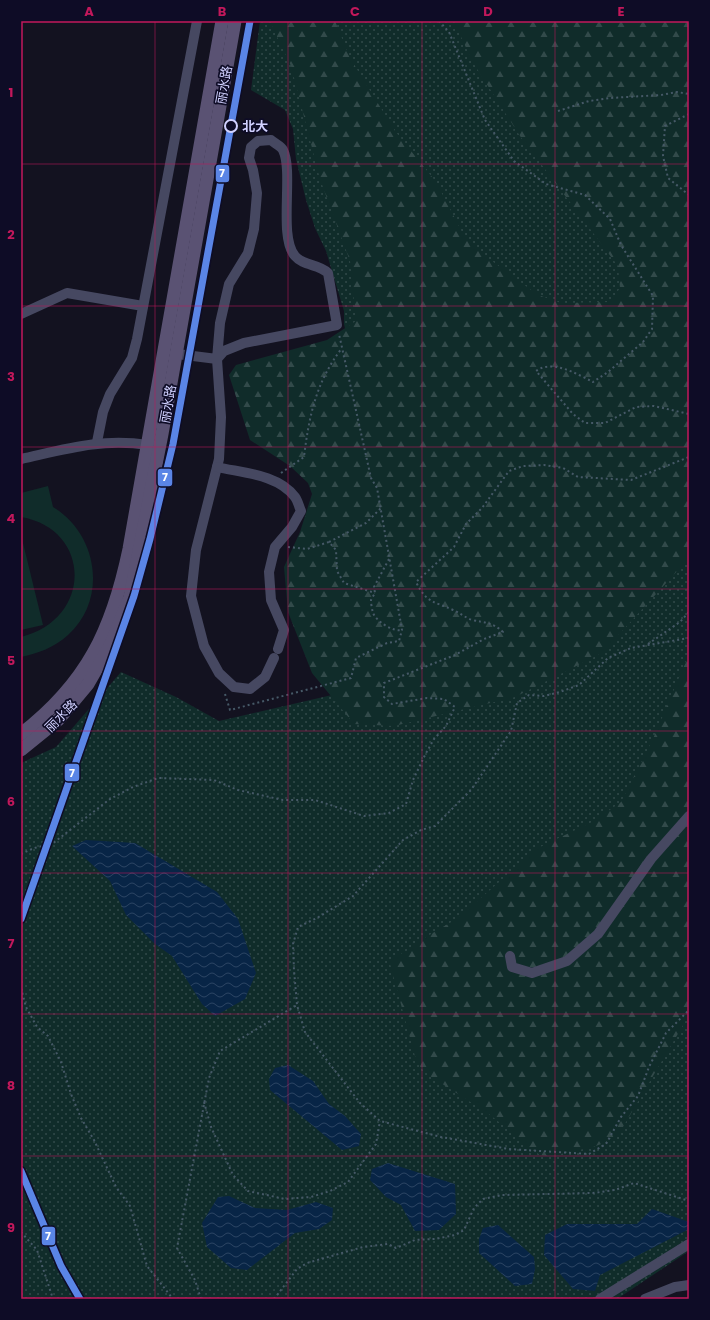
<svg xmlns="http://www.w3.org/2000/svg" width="710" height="1320" font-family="Poppins,'Noto Sans SC',sans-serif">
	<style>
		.grass { fill: url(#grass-dots) }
		.forest { fill: url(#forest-firs) }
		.pitch { fill: #102c2a }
		.water { fill: url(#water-waves) }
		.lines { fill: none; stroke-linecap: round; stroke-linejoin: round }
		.path { stroke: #465967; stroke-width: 2; stroke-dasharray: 2 3; stroke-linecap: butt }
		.minor { stroke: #464861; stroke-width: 10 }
		.major { stroke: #5a5273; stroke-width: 13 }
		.metro-1-casing { stroke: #0e0c26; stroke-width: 10 }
		.metro-1 { stroke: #5a85e6; stroke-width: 7 }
		.grid { fill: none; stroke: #c2185b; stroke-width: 1; stroke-opacity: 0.55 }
		.stop-dot { fill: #0e0c26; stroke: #d1d1ff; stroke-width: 2 }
		.labels { text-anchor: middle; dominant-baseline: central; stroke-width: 3.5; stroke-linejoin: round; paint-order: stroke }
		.street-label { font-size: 13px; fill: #d1d1ff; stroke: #0e0c26 }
		.stop-label { font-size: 13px; font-weight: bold; fill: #d1d1ff; stroke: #0e0c26; text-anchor: start }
		.line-badge { stroke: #0e0c26; stroke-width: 1.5 }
		.badge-label { font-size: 11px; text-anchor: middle; font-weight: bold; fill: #fff }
		.neatline { fill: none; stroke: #c2185b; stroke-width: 1.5 }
		.grid-label { font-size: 13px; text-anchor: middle; font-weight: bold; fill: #c2185b }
	</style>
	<defs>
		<pattern id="grass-dots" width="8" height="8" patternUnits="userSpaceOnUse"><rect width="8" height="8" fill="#102c2a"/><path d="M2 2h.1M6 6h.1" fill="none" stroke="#324a4a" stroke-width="1.8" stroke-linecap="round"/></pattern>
		<pattern id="forest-firs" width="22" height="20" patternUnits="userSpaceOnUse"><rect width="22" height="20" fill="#102c2a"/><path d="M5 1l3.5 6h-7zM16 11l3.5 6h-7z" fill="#324a4a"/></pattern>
		<pattern id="water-waves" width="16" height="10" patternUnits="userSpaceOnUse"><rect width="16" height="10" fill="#082546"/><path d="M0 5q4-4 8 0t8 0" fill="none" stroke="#2b4462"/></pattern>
	</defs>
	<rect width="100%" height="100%" fill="#131220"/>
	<polygon class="grass" points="260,21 689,21 689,1251 617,1299 21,1299 21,763 56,747 121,672 176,697 219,721 332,695 351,355 344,324 344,311 326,251 315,228 306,200 296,159 293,129 285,110 251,90"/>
	<g class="forest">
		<polygon points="272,21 335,21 350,58 395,131 436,182 463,234 481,253 538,295 561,303 610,302 620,288 618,266 520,136 472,61 454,21 689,21 689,558 602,653 515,697 394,726 354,724 312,673 288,612 284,567 300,532 312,494 308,483 290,466 250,440 229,375 236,365 327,340 356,321 350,261 320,179 291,66 272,26"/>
		<polygon points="689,654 689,1015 620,1132 604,1143 593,1147 551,1156 540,1155 489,1114 430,1076 421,1068 416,1060 389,960 414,947 421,940 458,918 538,848 594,821 621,802 653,739"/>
	</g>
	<g class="pitch">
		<path d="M48,486L53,507C98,534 108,599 68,635C54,648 38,653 21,657V637C93,619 92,529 21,517V493Z"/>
		<polygon points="21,535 43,625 21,630"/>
	</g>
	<g class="water">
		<polygon points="86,840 135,843 217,892 238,919 256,973 245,999 215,1016 202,1004 172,956 155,944 126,915 110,881 72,846"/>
		<polygon points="288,1065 313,1081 329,1104 345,1116 361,1134 359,1146 342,1150 270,1090 269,1079 275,1068"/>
		<polygon points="388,1163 455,1184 456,1214 439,1230 415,1231 401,1205 386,1197 370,1180 372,1169"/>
		<polygon points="229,1196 255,1208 287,1210 316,1202 333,1208 332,1220 319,1229 295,1233 247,1270 231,1268 207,1247 202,1223 218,1197"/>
		<polygon points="652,1209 689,1222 689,1229 600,1275 595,1291 573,1289 544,1255 545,1235 567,1224 637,1224"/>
		<polygon points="498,1225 534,1257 535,1269 532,1284 515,1286 479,1253 479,1239 483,1228"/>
	</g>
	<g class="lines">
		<g class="path">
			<path d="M439,21L449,32L485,120L514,161L546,184L585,195L610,219L621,245L653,296L652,329L643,342L608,372L593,382C577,374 552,359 536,371L573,414L585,423H605L636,407L654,406L689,414"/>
			<polyline points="558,111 589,101 610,98 661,95 677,92 689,94"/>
			<polyline points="689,114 665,126 663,156 668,178 689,195"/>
			<path d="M281,473L304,457C309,416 316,382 342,348"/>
			<polyline points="329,542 366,523 381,508"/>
			<polyline points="288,547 307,549 329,542 336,550 337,571 344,583 375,593"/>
			<path d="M389,559L374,587L375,593L371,600C371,604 372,609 373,613C377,622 393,632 402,630"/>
			<polyline points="689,638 631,648 608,658 579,685 560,692 544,696 529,695 517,703 511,731 471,790 435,826 421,830 403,840 353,896 317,918 298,927 293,944 294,970 297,1005 305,1032 360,1103 380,1121 441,1137 509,1149 589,1154 606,1144 621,1117 638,1096 649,1067 666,1033 689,1010"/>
			<polyline points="648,644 680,622 689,612"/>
			<polyline points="225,694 230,710 351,678 356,658 387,643 399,641 402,630 377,488 371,478 339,334"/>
			<path d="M21,854L34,848L52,844L110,799L133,787L158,778L214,780L238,790L283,800H315L364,816L389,813L406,804L413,780L425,755L434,739L446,726L455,707L444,699L427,698L392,704L384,697V683L455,655L484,639L503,632C492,622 486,623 472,620C466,618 460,613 453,610C434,601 427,604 416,582L454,547L466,524L482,508L509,471L523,466L544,465L563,468L578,477L631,480L689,457"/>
			<polyline points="21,988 26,1007 37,1027 48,1036 61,1062 71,1094 81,1118 94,1140 116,1187 130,1206 147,1266 173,1299"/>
			<polyline points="204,1102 211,1127 233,1175 248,1191 285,1199 311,1197 330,1191 348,1182 376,1144 380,1121"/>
			<polyline points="21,1232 37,1250 53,1299"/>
			<polyline points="201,1299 195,1280 177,1248 209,1078 220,1051 297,1005"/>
			<polyline points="274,1299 297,1269 307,1263 363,1247 388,1244 396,1248 415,1240 435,1239 455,1235 464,1230 474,1208 483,1199 502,1195 593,1193 615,1190 634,1183 689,1201"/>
		</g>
		<g class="minor">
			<polyline points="21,314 67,293 143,306"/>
			<path d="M177,354L217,359L224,351L244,343L337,325L328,273C319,264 303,266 295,256C278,237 294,172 283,150C281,146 274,143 271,140L258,141L251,147L249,158L253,170L257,193L254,229L248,253L229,284L220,323L217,359L221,417L219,459L196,550L191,596L204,646L219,673L234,687L250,689L265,677L274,658"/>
			<polyline points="97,442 103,412 110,394 132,358 137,339 197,21"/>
			<path d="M21,459C66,449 101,438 148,445"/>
			<path d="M217,467C242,473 278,474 295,497C298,501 299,507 301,511L292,527L275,547L269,572L271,600L284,630L278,649"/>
			<polyline points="510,956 512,967 532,973 567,961 598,934 651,859 689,816"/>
			<polyline points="600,1299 689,1244"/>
			<polyline points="645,1299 675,1287 689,1285"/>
		</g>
		<g class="major">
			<path d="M21,734C87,683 112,630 129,549L222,21"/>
			<polyline points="21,750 58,720 88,684 112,642 130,597 162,434 235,21"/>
		</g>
		<defs>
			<g id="metro-1">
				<polyline points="21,919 134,596 150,539 173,444 250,21"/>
				<polyline points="21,1171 61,1266 80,1299"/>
			</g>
		</defs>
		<use href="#metro-1" class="metro-1-casing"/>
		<use href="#metro-1" class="metro-1"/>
	</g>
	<path class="grid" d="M155,21V1299M288,21V1299M422,21V1299M555,21V1299M21,164H689M21,306H689M21,447H689M21,589H689M21,731H689M21,873H689M21,1014H689M21,1156H689"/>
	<circle class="stop-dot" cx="231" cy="126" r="6"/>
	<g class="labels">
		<g class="street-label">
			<text transform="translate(224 85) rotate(-80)">丽水路</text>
			<text transform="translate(168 404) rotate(-80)">丽水路</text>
			<text transform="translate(61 716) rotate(-45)">丽水路</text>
		</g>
		<g class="stop-label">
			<text x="242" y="126">北大</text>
		</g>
	</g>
	<g class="line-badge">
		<rect x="215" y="164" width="15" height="19" rx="4" fill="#5a85e6"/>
		<rect x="157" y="468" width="16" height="19" rx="4" fill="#5a85e6"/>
		<rect x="64" y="763" width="16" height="19" rx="4" fill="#5a85e6"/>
		<rect x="41" y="1226" width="15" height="20" rx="4" fill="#5a85e6"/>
	</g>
	<g class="badge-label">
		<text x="222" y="177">7</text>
		<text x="165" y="481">7</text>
		<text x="72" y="777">7</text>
		<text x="48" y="1240">7</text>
	</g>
	<rect width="710" height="1320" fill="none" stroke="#0e0c26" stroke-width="44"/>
	<rect x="22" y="22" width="666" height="1276" class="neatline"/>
	<g class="grid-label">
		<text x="89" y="16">A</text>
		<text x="222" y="16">B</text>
		<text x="355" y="16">C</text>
		<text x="488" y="16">D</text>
		<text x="621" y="16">E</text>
		<text x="11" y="97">1</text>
		<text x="11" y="239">2</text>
		<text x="11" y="381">3</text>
		<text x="11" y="523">4</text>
		<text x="11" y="665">5</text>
		<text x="11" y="806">6</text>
		<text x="11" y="948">7</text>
		<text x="11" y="1090">8</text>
		<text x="11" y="1232">9</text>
	</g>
</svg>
